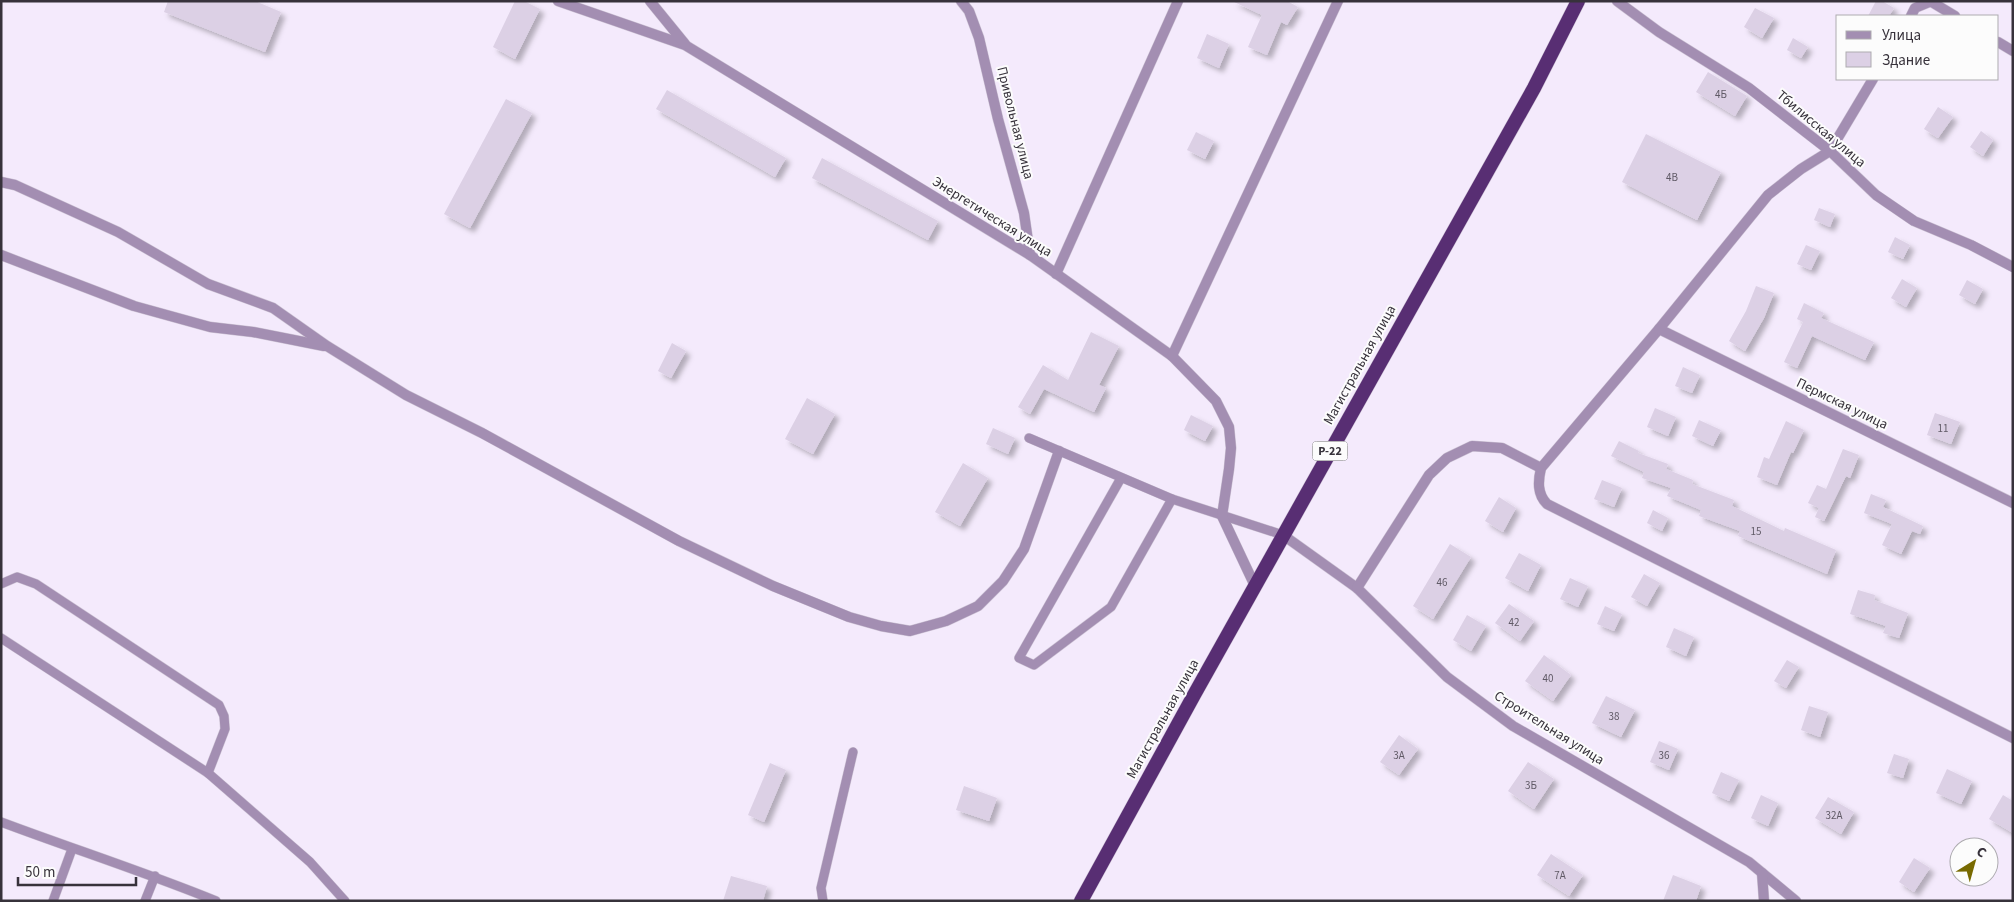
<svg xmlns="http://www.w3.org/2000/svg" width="2014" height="902" font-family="'Source Sans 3',sans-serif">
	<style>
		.building { fill: #dcd0e5; filter: url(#shadow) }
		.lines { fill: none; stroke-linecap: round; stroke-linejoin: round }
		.service-casing { stroke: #cec5d5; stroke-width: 10 }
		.minor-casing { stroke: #cec5d5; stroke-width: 11 }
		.trunk-casing { stroke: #cec5d5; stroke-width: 15 }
		.service { stroke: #a38eb2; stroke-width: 9 }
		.minor { stroke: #a38eb2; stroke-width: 10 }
		.trunk { stroke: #582e73; stroke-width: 14 }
		.labels { text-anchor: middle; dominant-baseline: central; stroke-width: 4; stroke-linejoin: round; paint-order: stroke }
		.number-label { font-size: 11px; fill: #605a66 }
		.shield { fill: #fcfcfc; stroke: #726f75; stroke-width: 1 }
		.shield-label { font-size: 12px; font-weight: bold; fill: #37323b }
		.street-label { font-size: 14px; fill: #37323b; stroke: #fcfcfc }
	</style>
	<defs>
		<filter id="shadow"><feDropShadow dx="4.5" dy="4.5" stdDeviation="2.5" flood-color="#0004"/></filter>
	</defs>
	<rect width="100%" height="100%" fill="#f4eafc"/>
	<g class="building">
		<polygon points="168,1 255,1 281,12 265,52 164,12"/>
		<polygon points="515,1 524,1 540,9 515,59 493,47"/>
		<polygon points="1232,1 1287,1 1298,7 1287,25 1281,22 1267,55 1248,47 1262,15"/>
		<polygon points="1876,1 1882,1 1894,8 1889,16 1868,16"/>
		<polygon points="1755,8 1774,18 1762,38 1744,27"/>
		<polygon points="1207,34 1229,44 1219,68 1197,58"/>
		<polygon points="1793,38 1808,47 1801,58 1787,50"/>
		<polygon points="1708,72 1747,96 1735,116 1696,92"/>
		<polygon points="667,90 786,158 775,177 656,109"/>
		<polygon points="506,99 532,113 470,228 444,214"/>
		<polygon points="1938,107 1953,117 1938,138 1924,129"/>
		<polygon points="1981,131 1993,140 1983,156 1970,147"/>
		<polygon points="1196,132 1214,141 1205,159 1187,150"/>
		<polygon points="1646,134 1721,172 1697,220 1622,182"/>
		<polygon points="822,158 938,221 928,240 812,178"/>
		<polygon points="1819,208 1835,214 1830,227 1814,220"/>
		<polygon points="1895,237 1910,245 1903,259 1888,252"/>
		<polygon points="1806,245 1820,251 1811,270 1797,264"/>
		<polygon points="1902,279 1917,288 1906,307 1891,298"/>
		<polygon points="1967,280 1983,289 1975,304 1959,295"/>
		<polygon points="1756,286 1774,293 1764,318 1745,351 1729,341 1746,311"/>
		<polygon points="1804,303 1824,313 1821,318 1874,342 1865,360 1812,336 1797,368 1784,362 1803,322 1797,319"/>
		<polygon points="1091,332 1119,346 1099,385 1106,388 1094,412 1044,389 1030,414 1018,407 1043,365 1068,380"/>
		<polygon points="672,343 686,351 671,378 658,371"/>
		<polygon points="1683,367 1700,375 1692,393 1675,386"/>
		<polygon points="807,398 835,414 813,454 785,439"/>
		<polygon points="1655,408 1676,417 1668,436 1647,427"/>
		<polygon points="1935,413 1960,422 1951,444 1927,435"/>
		<polygon points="1191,415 1213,426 1205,441 1184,430"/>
		<polygon points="1699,420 1721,430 1713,446 1692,436"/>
		<polygon points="1786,421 1804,430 1793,453 1791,452 1777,485 1757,477 1764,457 1769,459"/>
		<polygon points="993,428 1015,438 1008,454 986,444"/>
		<polygon points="1619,441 1639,451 1638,453 1668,464 1666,469 1693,480 1692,484 1734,500 1732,506 1784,531 1785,528 1836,550 1827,574 1738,536 1740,531 1699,516 1701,510 1667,496 1671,488 1642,478 1644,472 1611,456"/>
		<polygon points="1843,449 1859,455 1850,478 1846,476 1824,521 1815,517 1819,508 1808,503 1817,485 1826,489"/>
		<polygon points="963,463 988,478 960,526 935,512"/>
		<polygon points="1602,480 1622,488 1614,507 1594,499"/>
		<polygon points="1871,494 1886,500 1883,507 1923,526 1920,534 1912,531 1901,554 1882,545 1892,524 1864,513"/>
		<polygon points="1499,497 1516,508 1503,532 1485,521"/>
		<polygon points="1653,510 1668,518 1662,531 1647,523"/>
		<polygon points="1450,544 1471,557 1433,619 1413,606"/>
		<polygon points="1519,553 1541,565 1528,591 1505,578"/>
		<polygon points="1644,574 1660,583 1647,606 1631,597"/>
		<polygon points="1570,578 1588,586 1578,607 1560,599"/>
		<polygon points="1858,590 1875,595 1874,600 1908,613 1899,638 1883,633 1886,626 1850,614"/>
		<polygon points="1509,604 1534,621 1520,641 1495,623"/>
		<polygon points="1605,606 1622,614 1614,631 1597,624"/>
		<polygon points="1467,615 1486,626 1471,651 1453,640"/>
		<polygon points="1674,628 1694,637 1686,656 1666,647"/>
		<polygon points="1544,655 1571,675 1553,701 1525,681"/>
		<polygon points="1787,660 1799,667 1786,688 1774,681"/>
		<polygon points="1606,696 1635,710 1621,737 1592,723"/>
		<polygon points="1809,706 1828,712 1820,737 1801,730"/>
		<polygon points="1399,735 1418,749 1399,775 1380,762"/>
		<polygon points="1659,741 1678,749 1669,770 1650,762"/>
		<polygon points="1894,754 1909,759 1903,778 1887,773"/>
		<polygon points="1528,762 1554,779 1534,809 1508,791"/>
		<polygon points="770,763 786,770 764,822 748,815"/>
		<polygon points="1947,769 1972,781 1961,804 1936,793"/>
		<polygon points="1721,772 1739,780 1729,801 1712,793"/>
		<polygon points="964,786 997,798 989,821 956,810"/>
		<polygon points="1761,795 1778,803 1768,826 1751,818"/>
		<polygon points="2003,795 2013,801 2013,833 1989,819"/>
		<polygon points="1828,797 1854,812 1841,834 1815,818"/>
		<polygon points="1551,854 1583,875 1569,896 1537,875"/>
		<polygon points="1914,858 1930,868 1914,892 1899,882"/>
		<polygon points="1673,875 1701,886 1696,901 1663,901"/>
		<polygon points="731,876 767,886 763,901 723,901"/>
	</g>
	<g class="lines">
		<defs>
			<g id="service">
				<polyline points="1029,438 1172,499 1283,535"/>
				<polyline points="1121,478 1019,658 1034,665 1111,607 1172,499"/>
				<polyline points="1,584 17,577 36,584 219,705 224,716 225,729 208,773"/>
				<polyline points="1,638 208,773 310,862 345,901"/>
				<path d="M1,822C73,849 145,872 216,901"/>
				<polyline points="53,901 72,849"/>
				<polyline points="145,901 155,876"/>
				<polyline points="823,901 821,888 853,752"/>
			</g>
			<g id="minor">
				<polyline points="558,1 685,45 1030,255 1172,356 1216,401 1229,427 1231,448 1229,469 1222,516 1255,586"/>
				<polyline points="650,1 685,44"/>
				<polyline points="961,1 969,11 979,38 998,119 1024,213 1030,255"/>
				<polyline points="1617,1 1659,32 1749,88 1830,151 1876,195 1914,221 1971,245 2013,267"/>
				<polyline points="1930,1 1955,16"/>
				<polyline points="1911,16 1915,8 1932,1"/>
				<polyline points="1998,42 2013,51"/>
				<path d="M1873,79L1830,151L1801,169L1768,195L1659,329L1541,468C1538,481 1537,494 1547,504L2013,738"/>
				<polyline points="1,182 15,185 118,232 208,284 273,308 327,346 406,395 482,433 679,541 773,586 849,617 881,626 910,631 946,621 978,606 1003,581 1024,549 1059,451"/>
				<polyline points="1,255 134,306 210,327 253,332 324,346"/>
				<polyline points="1056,274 1178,1"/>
				<polyline points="1659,329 2013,503"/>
				<polyline points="1172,356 1338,1"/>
				<polyline points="1283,535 1357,588 1447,677 1513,726 1749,862 1796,901"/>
				<polyline points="1357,588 1429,475 1447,458 1472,446 1502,448 1541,468"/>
				<polyline points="1762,873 1764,901"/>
			</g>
			<polyline id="trunk" points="1081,901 1194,695 1534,88 1578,1"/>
		</defs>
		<use href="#service" class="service-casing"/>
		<use href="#minor" class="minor-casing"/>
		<use href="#trunk" class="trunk-casing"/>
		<use href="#service" class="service"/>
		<use href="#minor" class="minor"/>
		<use href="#trunk" class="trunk"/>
	</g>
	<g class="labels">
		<g class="number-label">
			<text x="1721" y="94">4Б</text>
			<text x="1672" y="177">4В</text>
			<text x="1943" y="428">11</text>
			<text x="1756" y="531">15</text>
			<text x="1442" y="582">46</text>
			<text x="1514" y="622">42</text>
			<text x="1548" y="678">40</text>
			<text x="1614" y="716">38</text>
			<text x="1399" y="755">3А</text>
			<text x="1664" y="755">36</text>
			<text x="1531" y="785">3Б</text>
			<text x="1834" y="815">32А</text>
			<text x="1560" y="875">7А</text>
		</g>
		<rect class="shield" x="1312.5" y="441.5" width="35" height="19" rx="4"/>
		<g class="shield-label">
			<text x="1330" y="451">Р-22</text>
		</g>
		<g class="street-label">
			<text transform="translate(1015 123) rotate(76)">Привольная улица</text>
			<text transform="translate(1821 129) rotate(40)">Тбилисская улица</text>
			<text transform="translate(992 217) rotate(32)">Энергетическая улица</text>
			<text transform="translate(1360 365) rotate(-61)">Магистральная улица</text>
			<text transform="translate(1842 404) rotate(26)">Пермская улица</text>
			<text transform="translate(1163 719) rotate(-61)">Магистральная улица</text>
			<text transform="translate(1549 728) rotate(32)">Строительная улица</text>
		</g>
	</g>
	<rect width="2014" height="902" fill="none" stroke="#37323b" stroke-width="5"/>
	<rect x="1836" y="15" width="162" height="65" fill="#fcfcfc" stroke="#adabaf"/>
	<rect x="1846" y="31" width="25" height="8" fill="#a38eb2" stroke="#adabaf"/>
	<text x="1882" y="40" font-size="15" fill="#37323b">Улица</text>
	<rect x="1846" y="52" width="25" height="15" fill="#dcd0e5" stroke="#adabaf"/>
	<text x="1882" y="65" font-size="15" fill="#37323b">Здание</text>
	<g transform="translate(1974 862) rotate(37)"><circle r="24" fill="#fcfcfc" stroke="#adabaf"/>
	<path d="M0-4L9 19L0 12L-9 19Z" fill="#786a01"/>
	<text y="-8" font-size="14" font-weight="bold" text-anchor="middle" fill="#37323b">С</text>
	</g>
	<path d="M18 877v8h118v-8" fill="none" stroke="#37323b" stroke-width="2.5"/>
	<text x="25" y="877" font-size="15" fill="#37323b" stroke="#fcfcfc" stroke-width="4" paint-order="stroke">50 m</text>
</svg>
